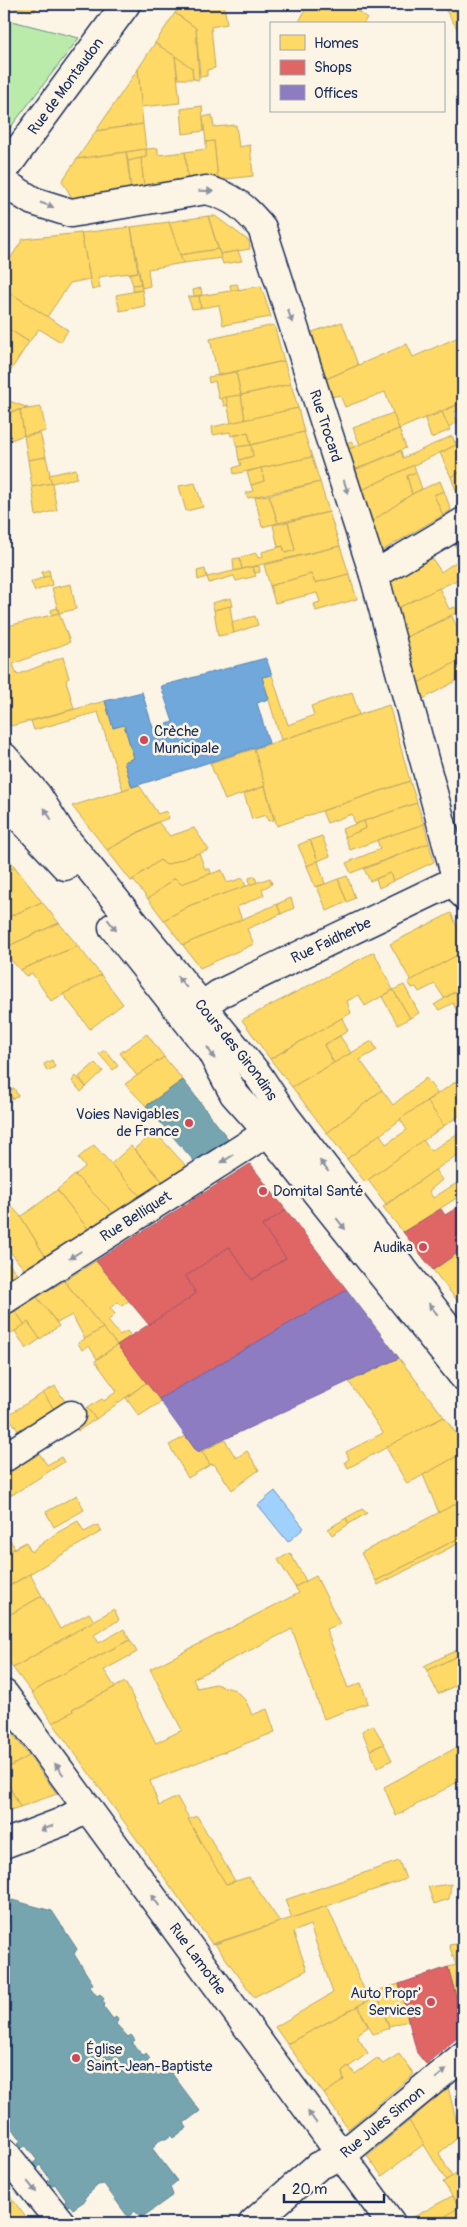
<svg xmlns="http://www.w3.org/2000/svg" width="467" height="2227" font-family="Pangolin,sans-serif">
	<style>
		.green { fill: #baebab; stroke: #6a8d84 }
		.water { fill: #a0d1fd; stroke: #6b90bd }
		.homes { fill: #ffd966; stroke: #bba664 }
		.shops { fill: #e06666; stroke: #a55664 }
		.offices { fill: #8e7cc3; stroke: #6c65a5 }
		.schools { fill: #6fa8dc; stroke: #5684b6 }
		.public { fill: #76a5af; stroke: #5b8297 }
		.lines { fill: none; stroke-linecap: round; stroke-linejoin: round }
		.minor-casing { stroke: #1b2f5e; stroke-width: 31 }
		.secondary-casing { stroke: #1b2f5e; stroke-width: 31 }
		.primary-casing { stroke: #1b2f5e; stroke-width: 31 }
		.minor { stroke: #fcf5e5; stroke-width: 28 }
		.secondary { stroke: #fcf5e5; stroke-width: 28 }
		.primary { stroke: #fcf5e5; stroke-width: 28 }
		.oneway { fill: #8c92a2 }
		.poi-dot { fill: #d1495b; stroke: #fcf5e5; stroke-width: 2 }
		.labels { text-anchor: middle; dominant-baseline: central; stroke-width: 5; stroke-linejoin: round; paint-order: stroke }
		.street-label { font-size: 15px; fill: #1b2f5e; stroke: #fcf5e5 }
		.poi-label { font-size: 15px; fill: #1b2f5e; stroke: #fcf5e5; text-anchor: start }
	</style>
	<rect width="100%" height="100%" fill="#fcf5e5"/>
	<filter id="ink" filterUnits="userSpaceOnUse"><feTurbulence type="fractalNoise" baseFrequency=".02" numOctaves="2"/><feDisplacementMap in="SourceGraphic" scale="10" xChannelSelector="R" yChannelSelector="G"/><feConvolveMatrix kernelMatrix="1 2 1 2 8 2 1 2 1" color-interpolation-filters="sRGB"/></filter>
	<g filter="url(#ink)">
		<polygon class="green" points="4,19 79,38 4,136"/>
		<polygon class="water" points="275,1491 304,1528 288,1542 258,1505"/>
		<g class="homes">
			<polygon points="4,4 36,4 35,11 4,6"/>
			<polygon points="181,4 224,4 227,24 211,27 215,68 207,70 207,76 200,77 196,28 175,13"/>
			<polygon points="295,4 348,4 367,18 363,24 300,24 299,22 305,10"/>
			<polygon points="442,4 463,4 463,33 461,35"/>
			<polygon points="175,13 196,28 199,80 193,79 192,68 155,43"/>
			<polygon points="463,33 463,50 456,39"/>
			<polygon points="155,43 175,56 180,103 141,107 138,69"/>
			<polygon points="175,56 192,68 193,79 178,79"/>
			<polygon points="138,69 143,124 96,131"/>
			<polygon points="202,106 204,131 183,134 181,109"/>
			<polygon points="212,115 214,127 236,125 239,147 250,145 253,176 218,180 214,141 206,142 203,117"/>
			<polygon points="143,124 146,149 77,159 96,131"/>
			<polygon points="214,141 218,180 188,183 185,152 206,149 206,142"/>
			<polygon points="158,148 158,155 185,152 188,183 144,189 141,158 146,157 146,149"/>
			<polygon points="146,149 146,157 128,161 126,152"/>
			<polygon points="126,152 131,190 72,198 62,181 77,159"/>
			<polygon points="141,158 144,189 131,190 128,161"/>
			<polygon points="208,216 215,216 249,241 250,249 220,254"/>
			<polygon points="208,216 218,249 180,255 169,222"/>
			<polygon points="169,222 183,263 148,269 150,286 142,288 131,227"/>
			<polygon points="131,227 138,272 98,277 100,288 92,290 81,233"/>
			<polygon points="81,233 90,279 70,283 47,317 4,289 4,268 23,239"/>
			<polygon points="218,249 222,258 183,263 180,255"/>
			<polygon points="238,251 242,261 223,264 220,254"/>
			<polygon points="138,272 141,284 133,285 129,274"/>
			<polygon points="141,284 142,290 133,291 133,285"/>
			<polygon points="237,284 239,290 231,290 230,285"/>
			<polygon points="261,286 271,317 223,325 219,305 201,308 199,296"/>
			<polygon points="201,288 202,295 194,296 193,290"/>
			<polygon points="4,289 68,330 61,342 39,329 29,342 4,326"/>
			<polygon points="142,290 145,306 120,311 116,295"/>
			<polygon points="199,296 201,308 192,309 188,297"/>
			<polygon points="342,322 358,365 326,379 312,332"/>
			<polygon points="274,325 284,361 218,375 210,339"/>
			<polygon points="4,326 29,342 4,381"/>
			<polygon points="463,335 463,402 399,429 385,392 345,407 340,395 331,397 326,379 407,344 413,357"/>
			<polygon points="284,361 291,384 241,395 236,372"/>
			<polygon points="236,372 241,395 219,399 215,381 209,383 208,377"/>
			<polygon points="291,384 298,408 245,420 241,395"/>
			<polygon points="241,395 245,420 231,423 226,397"/>
			<polygon points="226,397 228,405 224,406 222,398"/>
			<polygon points="4,399 28,408 4,413"/>
			<polygon points="459,404 460,410 453,413 458,422 448,427 442,412"/>
			<polygon points="41,407 46,431 24,436 20,410"/>
			<polygon points="298,408 304,432 251,445 248,432 231,436 230,432 213,435 212,427"/>
			<polygon points="20,410 24,435 11,440 6,413"/>
			<polygon points="442,412 450,430 431,438 425,419"/>
			<polygon points="393,413 399,429 360,445 353,428"/>
			<polygon points="399,429 406,448 352,471 346,450"/>
			<polygon points="248,432 251,445 237,447 234,436"/>
			<polygon points="304,432 312,457 234,474 233,468 241,465 239,460 253,456 251,445"/>
			<polygon points="40,433 46,457 28,460 24,436"/>
			<polygon points="452,436 456,445 358,492 352,471 401,451 403,458"/>
			<polygon points="463,438 463,449 459,451 455,442"/>
			<polygon points="351,441 354,447 346,450 344,444"/>
			<polygon points="251,445 253,456 239,460 237,447"/>
			<polygon points="456,445 463,461 463,471 451,477 440,453"/>
			<polygon points="463,449 463,461 459,451"/>
			<polygon points="46,457 52,483 32,487 28,460"/>
			<polygon points="312,457 320,482 248,498 246,493 253,491 251,485 264,481 261,468"/>
			<polygon points="414,465 416,472 407,476 412,494 368,524 358,492"/>
			<polygon points="261,468 264,481 251,485 247,472"/>
			<polygon points="76,469 77,478 52,483 49,475"/>
			<polygon points="463,471 463,503 461,504 451,477"/>
			<polygon points="416,472 422,489 412,494 407,476"/>
			<polygon points="440,481 444,491 434,495 443,515 378,553 368,524 412,494"/>
			<polygon points="320,482 329,512 278,523 269,495"/>
			<polygon points="52,483 57,510 36,516 32,487"/>
			<polygon points="195,483 203,507 186,511 179,486"/>
			<polygon points="444,491 451,510 443,515 434,495"/>
			<polygon points="269,495 278,523 262,527 255,497"/>
			<polygon points="329,512 340,546 242,569 239,558 256,553 258,558 263,557 262,552 283,546 285,553 295,550 288,522"/>
			<polygon points="288,522 295,550 285,553 283,546 278,547 273,525"/>
			<polygon points="463,539 463,577 396,609 387,584 432,558 441,572 463,557 454,544"/>
			<polygon points="340,546 349,574 315,583 311,574 270,586 264,565"/>
			<polygon points="239,558 242,569 234,571 233,559"/>
			<polygon points="259,566 260,572 255,573 253,567"/>
			<polygon points="252,567 256,576 236,581 234,576 209,583 207,577"/>
			<polygon points="205,569 207,577 198,580 197,571"/>
			<polygon points="49,570 50,575 43,578 42,572"/>
			<polygon points="311,574 315,583 349,574 357,599 316,611 314,604 320,602 317,593 275,603 270,586"/>
			<polygon points="50,575 52,585 35,591 31,582"/>
			<polygon points="71,584 76,609 59,613 52,588"/>
			<polygon points="439,588 449,609 455,607 458,612 404,638 396,609"/>
			<polygon points="231,598 233,606 214,610 212,603"/>
			<polygon points="230,606 234,633 218,636 214,610"/>
			<polygon points="57,608 59,613 52,615 51,610"/>
			<polygon points="59,613 70,642 13,664 17,675 63,657 69,678 66,680 74,709 11,726 4,718 4,627"/>
			<polygon points="255,616 258,625 234,633 232,622"/>
			<polygon points="452,616 463,641 463,658 418,683 404,638"/>
			<polygon points="463,658 463,677 423,699 418,683"/>
			<polygon points="272,675 288,725 314,715 311,706 352,692 359,715 281,740 262,677"/>
			<polygon points="105,701 113,728 124,725 134,758 124,762 132,787 123,790 98,712 34,730 31,721"/>
			<polygon points="389,705 410,781 277,826 254,749"/>
			<polygon points="254,749 265,786 225,800 210,763"/>
			<polygon points="410,781 417,803 355,824 352,814 327,823 322,811"/>
			<polygon points="139,785 158,814 166,811 169,818 153,824 107,850 72,806"/>
			<polygon points="265,786 274,820 268,821 266,815 252,819 244,794"/>
			<polygon points="417,803 424,824 350,850 345,837 366,828 364,821"/>
			<polygon points="364,821 366,828 345,837 342,829"/>
			<polygon points="158,822 170,836 194,828 209,850 166,865 160,860 131,881 107,850"/>
			<polygon points="424,824 429,843 351,873 346,863 380,849 377,840"/>
			<polygon points="322,836 330,856 318,861 310,840"/>
			<polygon points="310,840 318,861 307,866 298,845"/>
			<polygon points="429,843 434,862 393,881 390,873 370,881 364,869"/>
			<polygon points="4,853 15,867 4,873"/>
			<polygon points="199,853 205,869 210,869 211,874 181,884 175,878 148,899 133,880 131,881 160,860 166,865"/>
			<polygon points="318,861 325,884 315,887 307,866"/>
			<polygon points="15,867 42,902 4,919 4,873"/>
			<polygon points="222,870 227,883 243,878 246,887 191,905 164,920 148,899 175,878 181,884"/>
			<polygon points="390,873 393,881 379,888 376,879"/>
			<polygon points="255,876 257,883 250,885 249,878"/>
			<polygon points="347,876 355,898 347,902 338,879"/>
			<polygon points="270,878 272,884 262,889 264,895 237,907 242,920 183,945 164,920 191,905"/>
			<polygon points="338,879 347,902 327,911 317,887"/>
			<polygon points="291,898 294,908 281,914 277,904"/>
			<polygon points="42,902 59,923 6,947 4,940 4,919"/>
			<polygon points="277,904 281,914 247,929 254,944 200,968 183,945"/>
			<polygon points="451,913 463,940 463,952 411,981 390,944"/>
			<polygon points="59,923 78,946 20,970 4,952 4,948"/>
			<polygon points="78,946 101,975 51,1001 32,973 26,976 20,970"/>
			<polygon points="374,952 393,990 365,1006 359,995 347,1001 351,1013 270,1059 242,1020"/>
			<polygon points="463,952 463,987 444,998 435,984 419,992 416,987 412,988 408,982"/>
			<polygon points="101,975 123,1004 90,1029 63,994"/>
			<polygon points="404,985 419,1013 410,1018 393,990"/>
			<polygon points="463,987 463,1025 453,1003 439,1010 434,1005"/>
			<polygon points="393,990 410,1018 398,1025 382,997"/>
			<polygon points="342,1018 348,1031 324,1045 334,1063 292,1087 270,1059"/>
			<polygon points="147,1034 164,1057 137,1076 120,1053"/>
			<polygon points="340,1036 351,1053 334,1063 324,1045"/>
			<polygon points="372,1041 377,1050 360,1060 382,1090 327,1133 292,1087"/>
			<polygon points="105,1050 118,1066 113,1070 99,1054"/>
			<polygon points="164,1057 183,1080 146,1106 125,1084"/>
			<polygon points="52,1060 55,1067 47,1071 44,1064"/>
			<polygon points="95,1063 103,1071 86,1087 79,1077"/>
			<polygon points="76,1076 86,1087 81,1092 72,1081"/>
			<polygon points="463,1077 463,1113 444,1126 427,1101"/>
			<polygon points="426,1078 437,1093 347,1159 327,1133 382,1090 393,1105"/>
			<polygon points="14,1088 18,1096 13,1099 8,1092"/>
			<polygon points="8,1092 13,1099 6,1102 4,1094"/>
			<polygon points="427,1101 444,1126 365,1182 347,1159 380,1134 386,1144 407,1130 400,1119"/>
			<polygon points="463,1130 463,1151 386,1204 368,1180 423,1140 431,1151"/>
			<polygon points="155,1132 187,1167 163,1182 134,1149"/>
			<polygon points="94,1145 140,1196 113,1213 75,1175 85,1167 78,1158"/>
			<polygon points="131,1146 163,1182 140,1196 111,1164"/>
			<polygon points="435,1170 442,1180 429,1191 433,1198 463,1179 463,1194 403,1232 383,1207"/>
			<polygon points="75,1175 113,1213 88,1229 57,1190"/>
			<polygon points="57,1190 88,1229 45,1256 21,1217"/>
			<polygon points="4,1197 21,1217 45,1256 24,1269 4,1244"/>
			<polygon points="463,1249 463,1302 460,1304 433,1270"/>
			<polygon points="4,1259 17,1273 4,1282"/>
			<polygon points="96,1261 130,1300 122,1306 118,1302 110,1308 115,1314 108,1321 120,1335 127,1331 131,1336 117,1345 64,1281"/>
			<polygon points="64,1281 103,1328 85,1339 72,1315 57,1323 37,1297"/>
			<polygon points="37,1297 59,1326 40,1339 28,1322 25,1325 15,1311"/>
			<polygon points="15,1311 25,1325 4,1338 4,1318"/>
			<polygon points="28,1322 40,1339 26,1349 15,1331"/>
			<polygon points="103,1328 117,1345 97,1359 89,1346 82,1350 78,1343"/>
			<polygon points="117,1345 147,1382 96,1419 87,1408 102,1399 104,1401 117,1391 95,1361"/>
			<polygon points="399,1358 444,1417 348,1468 345,1462 349,1459 346,1452 383,1433 349,1382"/>
			<polygon points="147,1382 161,1402 139,1416 126,1398"/>
			<polygon points="55,1386 70,1409 60,1418 43,1393"/>
			<polygon points="43,1393 60,1418 24,1440 8,1415"/>
			<polygon points="87,1408 96,1419 78,1431 71,1419"/>
			<polygon points="444,1417 463,1443 463,1453 407,1484 386,1447"/>
			<polygon points="186,1436 197,1452 202,1451 210,1465 188,1478 169,1445"/>
			<polygon points="225,1440 236,1458 247,1451 259,1470 232,1490 214,1464 210,1465 202,1451"/>
			<polygon points="33,1444 47,1465 61,1457 64,1462 12,1495 4,1482 4,1463"/>
			<polygon points="463,1453 463,1500 439,1513 423,1475"/>
			<polygon points="4,1482 12,1495 4,1500"/>
			<polygon points="77,1495 84,1510 54,1527 46,1512"/>
			<polygon points="463,1500 463,1536 376,1581 361,1553"/>
			<polygon points="362,1509 367,1513 349,1524 346,1518"/>
			<polygon points="346,1518 349,1524 332,1535 328,1529"/>
			<polygon points="78,1521 84,1532 98,1525 102,1531 4,1589 4,1554 26,1542 31,1552 55,1534"/>
			<polygon points="4,1530 15,1548 4,1554"/>
			<polygon points="463,1536 463,1541 378,1585 376,1581"/>
			<polygon points="290,1553 306,1581 295,1587 278,1560"/>
			<polygon points="30,1574 42,1596 4,1618 4,1589"/>
			<polygon points="316,1576 340,1624 326,1629 348,1688 361,1683 368,1703 324,1719 292,1629 193,1679 197,1688 215,1684 235,1690 246,1701 252,1715 267,1709 275,1732 150,1781 159,1806 177,1797 226,1884 249,1877 280,1922 212,1944 53,1723 73,1711 72,1709 125,1682 156,1743 182,1730 150,1669 299,1593 295,1587"/>
			<polygon points="42,1596 60,1629 89,1613 94,1621 13,1668 4,1655 4,1618"/>
			<polygon points="114,1609 119,1620 94,1635 99,1643 124,1629 130,1640 55,1678 32,1693 13,1668"/>
			<polygon points="130,1640 137,1652 104,1670 115,1687 72,1709 73,1711 53,1723 32,1693 55,1678"/>
			<polygon points="463,1647 463,1653 427,1671 424,1666"/>
			<polygon points="463,1653 463,1682 438,1694 427,1671"/>
			<polygon points="4,1721 12,1733 4,1738"/>
			<polygon points="373,1725 384,1744 370,1750 362,1731"/>
			<polygon points="12,1733 29,1756 4,1770 4,1738"/>
			<polygon points="384,1744 392,1760 377,1768 370,1750"/>
			<polygon points="463,1744 463,1779 396,1816 384,1787"/>
			<polygon points="29,1756 57,1794 20,1807 4,1776 4,1770"/>
			<polygon points="4,1776 20,1807 4,1812"/>
			<polygon points="197,1816 235,1881 226,1884 204,1848 188,1819"/>
			<polygon points="460,1851 463,1851 463,1880"/>
			<polygon points="399,1861 406,1879 292,1918 285,1900"/>
			<polygon points="451,1884 449,1899 434,1904 428,1887"/>
			<polygon points="327,1906 369,2000 287,2044 275,2027 333,1993 310,1925 293,1932 307,1970 254,1997 215,1944"/>
			<polygon points="463,1943 463,2022 448,1967 456,1965 449,1945"/>
			<polygon points="399,1984 408,2021 389,2026 376,1991"/>
			<polygon points="376,1991 389,2028 373,2034 358,2006 369,2000 367,1997"/>
			<polygon points="358,2006 368,2027 359,2033 358,2038 368,2053 342,2072 344,2080 324,2094 287,2044"/>
			<polygon points="399,2054 414,2074 348,2129 324,2094 344,2080 342,2072 349,2066 355,2074 377,2058 383,2064"/>
			<polygon points="448,2087 460,2136 439,2153 452,2177 446,2180 409,2121"/>
			<polygon points="463,2117 463,2153 456,2119"/>
			<polygon points="409,2121 424,2144 382,2176 367,2156"/>
			<polygon points="463,2170 463,2223 433,2223 459,2207 443,2182"/>
			<polygon points="4,2188 30,2223 4,2223"/>
			<polygon points="452,2196 459,2207 443,2218 433,2223 416,2223 412,2218"/>
		</g>
		<g class="shops">
			<polygon points="250,1164 286,1210 262,1226 286,1258 252,1280 229,1247 186,1276 196,1294 149,1325 96,1261"/>
			<polygon points="458,1207 463,1214 463,1249 433,1270 403,1232 441,1209 445,1215"/>
			<polygon points="286,1210 347,1290 159,1399 117,1345 196,1294 186,1276 229,1247 252,1280 286,1258 262,1226"/>
			<polygon points="448,1967 463,2022 463,2033 426,2064 417,2053 399,1984"/>
		</g>
		<polygon class="offices" points="347,1290 399,1358 197,1452 159,1399"/>
		<polygon class="schools" points="266,658 272,675 262,677 269,699 257,703 269,743 132,787 124,762 134,758 124,725 113,728 105,701 142,692 153,728 173,722 161,686"/>
		<g class="public">
			<polygon points="183,1080 229,1140 195,1162 146,1106"/>
			<polygon points="12,1900 52,1911 77,1949 74,1954 93,1984 90,1987 97,1996 100,1994 104,1999 102,2002 105,2004 104,2007 113,2019 116,2017 118,2020 116,2024 128,2037 131,2035 135,2040 132,2043 143,2056 146,2054 150,2059 147,2062 158,2076 161,2074 163,2075 170,2071 200,2111 184,2123 187,2128 173,2138 171,2135 166,2139 161,2139 152,2148 177,2181 170,2187 173,2195 141,2218 135,2211 128,2217 104,2184 98,2185 85,2197 86,2200 73,2209 70,2205 63,2207 66,2200 55,2184 49,2187 47,2182 50,2179 40,2165 36,2168 32,2164 37,2160 26,2146 21,2148 18,2143 21,2140 11,2126 7,2129 4,2125 7,2121 4,2117 4,1929 8,1933 11,1928 8,1918 6,1917"/>
		</g>
		<g class="lines">
			<defs>
				<g id="minor">
					<path id="s1" d="M4,183L33,201L71,213L206,190C232,196 246,208 262,228L374,575L457,881L463,894"/>
					<polyline points="374,575 463,522"/>
					<path id="s2" d="M202,1006L219,994L463,877"/>
					<path id="s3" d="M4,1300L268,1132"/>
					<polyline points="4,1458 71,1415"/>
					<path id="s4" d="M4,1694L391,2223"/>
					<polyline points="4,1844 62,1822 88,1808"/>
					<polyline points="4,2152 61,2223"/>
					<path id="s5" d="M253,2223L318,2166L341,2156L463,2056"/>
				</g>
				<g id="secondary">
					<path id="s6" d="M4,170L126,4"/>
				</g>
				<g id="primary">
					<path id="s7" d="M4,757L37,795L61,833L258,1075L285,1116L463,1347"/>
					<polyline points="4,793 15,812 65,866"/>
					<polyline points="113,927 211,1051 234,1094 268,1132 463,1376"/>
				</g>
			</defs>
			<use href="#minor" class="minor-casing"/>
			<use href="#secondary" class="secondary-casing"/>
			<use href="#primary" class="primary-casing"/>
			<use href="#minor" class="minor"/>
			<use href="#secondary" class="secondary"/>
			<use href="#primary" class="primary"/>
		</g>
		<defs><path id="oneway-solid" d="M-6-.8H1V-3.2L6.5 0L1 3.2V.8H-6Z" transform="scale(1.25)"/></defs>
		<g class="oneway">
			<use href="#oneway-solid" transform="translate(206 191) rotate(1)"/>
			<use href="#oneway-solid" transform="translate(47 205) rotate(19)"/>
			<use href="#oneway-solid" transform="translate(290 316) rotate(72)"/>
			<use href="#oneway-solid" transform="translate(346 487) rotate(72)"/>
			<use href="#oneway-solid" transform="translate(48 814) rotate(-122)"/>
			<use href="#oneway-solid" transform="translate(112 925) rotate(52)"/>
			<use href="#oneway-solid" transform="translate(182 982) rotate(-129)"/>
			<use href="#oneway-solid" transform="translate(211 1053) rotate(58)"/>
			<use href="#oneway-solid" transform="translate(227 1159) rotate(148)"/>
			<use href="#oneway-solid" transform="translate(324 1166) rotate(-128)"/>
			<use href="#oneway-solid" transform="translate(341 1224) rotate(51)"/>
			<use href="#oneway-solid" transform="translate(75 1255) rotate(148)"/>
			<use href="#oneway-solid" transform="translate(433 1309) rotate(-128)"/>
			<use href="#oneway-solid" transform="translate(59 1769) rotate(-127)"/>
			<use href="#oneway-solid" transform="translate(47 1828) rotate(159)"/>
			<use href="#oneway-solid" transform="translate(155 1900) rotate(-126)"/>
			<use href="#oneway-solid" transform="translate(441 2074) rotate(-39)"/>
			<use href="#oneway-solid" transform="translate(312 2117) rotate(-126)"/>
			<use href="#oneway-solid" transform="translate(32 2187) rotate(51)"/>
		</g>
	</g>
	<g class="poi-dot">
		<circle cx="144" cy="740" r="5"/>
		<circle cx="189" cy="1123" r="5"/>
		<circle cx="263" cy="1191" r="5"/>
		<circle cx="423" cy="1247" r="5"/>
		<circle cx="431" cy="2002" r="5"/>
		<circle cx="76" cy="2058" r="5"/>
	</g>
	<g class="labels">
		<g class="street-label">
			<text stroke="none"><textPath href="#s6" startOffset="104">Rue de Montaudon</textPath></text>
			<text stroke="none"><textPath href="#s1" startOffset="488">Rue Trocard</textPath></text>
			<text stroke="none"><textPath href="#s2" startOffset="145">Rue Faidherbe</textPath></text>
			<text stroke="none"><textPath href="#s7" startOffset="374">Cours des Girondins</textPath></text>
			<text stroke="none"><textPath href="#s3" startOffset="156">Rue Belliquet</textPath></text>
			<text stroke="none"><textPath href="#s4" startOffset="328">Rue Lamothe</textPath></text>
			<text stroke="none"><textPath href="#s5" startOffset="165">Rue Jules Simon</textPath></text>
		</g>
		<g class="poi-label">
			<text x="154" y="731">Crèche<tspan x="154" dy="17">Municipale</tspan></text>
			<text x="179" y="1114" text-anchor="end">Voies Navigables<tspan x="179" dy="17">de France</tspan></text>
			<text x="273" y="1191">Domital Santé</text>
			<text x="413" y="1247" text-anchor="end">Audika</text>
			<text x="421" y="1993" text-anchor="end">Auto Propr'<tspan x="421" dy="17">Services</tspan></text>
			<text x="86" y="2049">Église<tspan x="86" dy="17">Saint-Jean-Baptiste</tspan></text>
		</g>
	</g>
	<rect width="467" height="2227" fill="none" stroke="#fcf5e5" stroke-width="20"/>
	<rect x="10" y="10" width="447" height="2207" fill="none" stroke="#1b2f5e" stroke-width="2" filter="url(#ink)"/>
	<rect x="270" y="22" width="175" height="90" fill="#fcf5e5" stroke="#a2a6af"/>
	<rect x="280" y="35" width="25" height="15" fill="#ffd966" stroke="#a2a6af"/>
	<text x="314" y="48" font-size="15" fill="#1b2f5e">Homes</text>
	<rect x="280" y="60" width="25" height="15" fill="#e06666" stroke="#a2a6af"/>
	<text x="314" y="72" font-size="15" fill="#1b2f5e">Shops</text>
	<rect x="280" y="85" width="25" height="15" fill="#8e7cc3" stroke="#a2a6af"/>
	<text x="314" y="98" font-size="15" fill="#1b2f5e">Offices</text>
	<path d="M284 2194v8h100v-8" fill="none" stroke="#1b2f5e" stroke-width="2.5"/>
	<text x="292" y="2194" font-size="15" fill="#1b2f5e" stroke="#fcf5e5" stroke-width="4" paint-order="stroke">20 m</text>
</svg>
